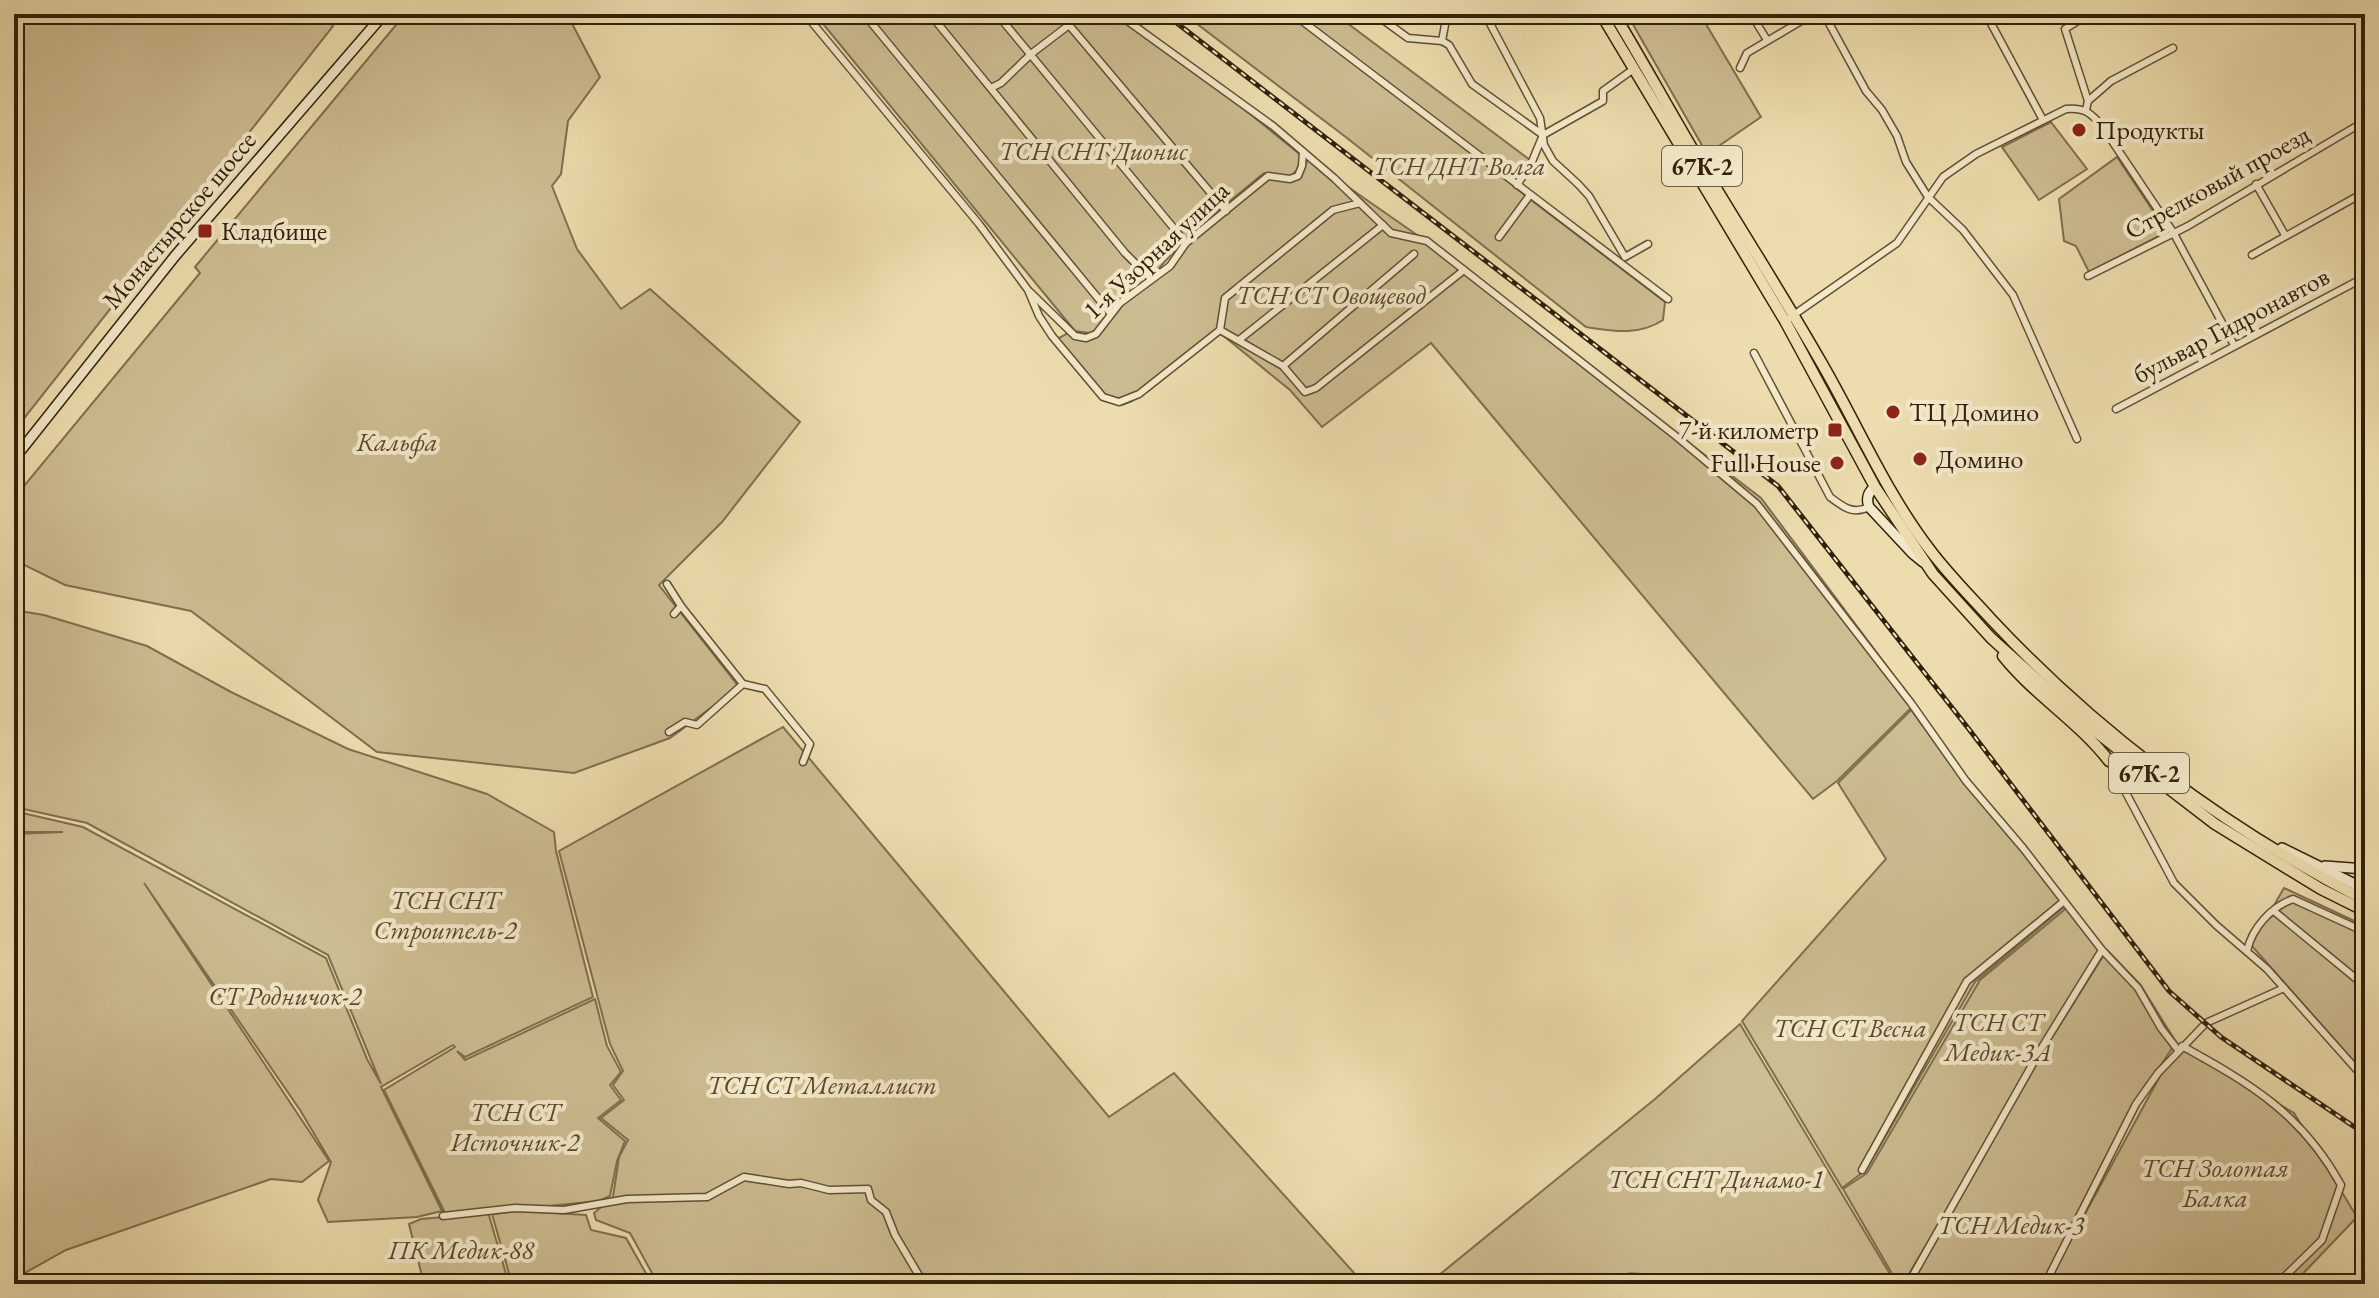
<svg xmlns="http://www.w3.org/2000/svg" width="2379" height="1298" font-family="'EB Garamond',serif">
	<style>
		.green { fill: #cdbd92; stroke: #7f6f4e; stroke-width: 2 }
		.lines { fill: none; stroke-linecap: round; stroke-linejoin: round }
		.street-casing { stroke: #605032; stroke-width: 9 }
		.secondary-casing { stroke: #312109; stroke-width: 12 }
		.primary-casing { stroke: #312109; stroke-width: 13 }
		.street { stroke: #f3e9ca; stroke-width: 6 }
		.secondary { stroke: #f3e9ca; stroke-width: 9 }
		.primary { stroke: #edddae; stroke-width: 10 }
		.rail-casing { stroke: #312109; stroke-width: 5 }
		.rail { stroke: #f3e9ca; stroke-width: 2; stroke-dasharray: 6; stroke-linecap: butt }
		.poi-dot { fill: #8f2418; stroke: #f3e9ca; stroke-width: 3 }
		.labels { text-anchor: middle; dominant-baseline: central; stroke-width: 8; stroke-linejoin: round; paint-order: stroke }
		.shield { fill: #f3e9ca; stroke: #6b5d43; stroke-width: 2 }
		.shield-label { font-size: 24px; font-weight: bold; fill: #312109 }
		.poi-label { font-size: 26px; fill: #312109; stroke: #f3e9ca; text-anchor: start }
		.park-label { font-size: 26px; font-style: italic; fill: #58482b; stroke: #f3e9ca }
		.street-label { font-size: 26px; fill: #312109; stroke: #f3e9ca }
	</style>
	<rect width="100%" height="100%" fill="#edddae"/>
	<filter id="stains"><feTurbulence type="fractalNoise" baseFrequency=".0025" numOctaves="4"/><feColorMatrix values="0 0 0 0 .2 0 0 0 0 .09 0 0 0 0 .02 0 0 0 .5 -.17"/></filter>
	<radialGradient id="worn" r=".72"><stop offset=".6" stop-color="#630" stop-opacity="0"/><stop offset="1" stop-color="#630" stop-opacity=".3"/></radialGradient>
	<g class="green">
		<polygon points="14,14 320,14 333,26 14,431"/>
		<polygon points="405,14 567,14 600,77 568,121 561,174 552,186 577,249 621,309 650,289 800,422 722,522 659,585 739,687 670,738 574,773 377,752 191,611 65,585 14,560 14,498 200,273 195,267"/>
		<polygon points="815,14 1126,14 1307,160 1291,176 1264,173 1190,234 1131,299 1170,262 1181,247 1265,175 1301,176 1308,159 1417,235 1761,498 1915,704 1837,781 1813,799 1431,343 1322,427 1290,390 1220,333 1132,401 1122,405 1101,399 1053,341 1072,331 1083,335 1089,333 1075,331"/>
		<path d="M1184,14H1335L1530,160L1513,186L1665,302L1663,320C1639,336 1613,331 1586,327L1347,138Z"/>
		<polygon points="1627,14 1700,14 1761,117 1707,154"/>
		<polygon points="2051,122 2087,169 2039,200 2002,147"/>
		<polygon points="2117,157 2167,232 2089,272 2076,246 2064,241 2059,199"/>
		<polygon points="14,610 44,615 147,646 231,692 348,749 487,794 554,832 556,851 593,997 465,1057 457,1051 465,1060 595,999 607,1046 621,1072 610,1085 621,1100 598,1118 625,1141 617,1161 610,1196 599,1201 488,1212 509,1284 424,1284 409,1224 421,1219 466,1215 446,1215 384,1090 455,1047 453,1045 381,1087 442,1211 417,1217 328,1222 318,1200 331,1162 300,1110 144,883 329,1161 302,1182 271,1179 66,1250 14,1279 14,834 63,832 14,832 14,811 83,827 326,958 367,1059 381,1084 328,955 87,823 14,807"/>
		<polygon points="1911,710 1967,786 2026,855 2064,907 1975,982 1866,1170 1842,1188 1742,1021 1886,859 1838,783"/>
		<polygon points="783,727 1109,1117 1174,1073 1364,1284 658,1284 630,1233 596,1220 594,1213 613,1197 619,1157 628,1140 601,1118 624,1100 613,1085 623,1071 610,1044 559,851"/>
		<polygon points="2284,888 2365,926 2365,1074 2251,945"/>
		<polygon points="2069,906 2103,947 1903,1284 1898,1284 1843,1189 1867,1173 1980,980"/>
		<polygon points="2107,950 2140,984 2176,1042 2136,1104 2049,1280 2177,1045 2294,1113 2357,1217 2293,1284 1911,1284 2048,1044"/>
		<polygon points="1740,1024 1896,1284 1635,1275 1573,1284 1428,1284 1655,1099"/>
		<polygon points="519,1211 586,1215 591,1230 626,1238 652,1284 512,1284 492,1214"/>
	</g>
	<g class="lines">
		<defs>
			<g id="street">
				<polyline points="805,14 979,224 1028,290 1039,316 1052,336 1103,397 1119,402 1139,394 1220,330"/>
				<polyline points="864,14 1111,314"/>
				<polyline points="930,14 1125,253 1151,279"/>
				<polyline points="997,14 1186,243"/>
				<polyline points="1118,14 1273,126 1334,178 1391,233 1427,241 1677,437 1757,504 1911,703 1966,781 2023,848 2102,950 2138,988 2161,1028 2178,1050"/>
				<polyline points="1293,14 1668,299"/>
				<polyline points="1375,14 1408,38 1442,41 1449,45 1472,84 1543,135"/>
				<polyline points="1485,14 1540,118 1544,145 1553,161 1578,184 1589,196 1625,257 1648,244"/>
				<polyline points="1751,14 1767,40"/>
				<polyline points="1824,14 1866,91 1882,110 1897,136 1906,162 1928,197 1963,230 2013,295 2077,439"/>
				<polyline points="1986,14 2043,120"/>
				<polyline points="1442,41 1447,14"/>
				<polyline points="1740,68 1747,53 1813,14"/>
				<polyline points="991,88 1001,83 1031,54 1069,25 1226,211"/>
				<polyline points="2088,101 2111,81 2173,48"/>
				<polyline points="2086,110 2088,101 2065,29 2089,14"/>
				<polyline points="2256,184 2285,235"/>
				<polyline points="1517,185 1531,164 1543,135 1603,101 1603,91 1635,68"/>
				<polyline points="1499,237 1530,195"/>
				<polyline points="2252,255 2365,192"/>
				<polyline points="2088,276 2188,226 2365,121"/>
				<polyline points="1030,292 1075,336 1086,338 1096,334 1120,303 1170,266 1186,243 1268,176 1290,179 1298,176 1302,166 1303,152"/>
				<path d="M1785,321L1897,243L1943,177L1976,154L2066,109C2084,107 2091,113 2102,126L2173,232L2234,345"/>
				<polyline points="1220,330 1283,366 1305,392 1316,388 1464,270"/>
				<polyline points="1220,330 1225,298 1333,210 1360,203"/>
				<polyline points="1239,340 1383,225"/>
				<path d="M1754,353L1830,497C1843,507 1853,515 1869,507"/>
				<polyline points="1283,366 1414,254"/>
				<polyline points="2116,409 2365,277"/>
				<polyline points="667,584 681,606 674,614"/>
				<polyline points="681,606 743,684"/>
				<polyline points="669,732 685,722 697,725 743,684 765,689 810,744 803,762"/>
				<polyline points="2129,760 2119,758 2109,761 2174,883 2216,925 2267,969 2365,1079"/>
				<polyline points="2275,912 2365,986"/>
				<path d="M2247,951C2252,928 2271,907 2293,899L2365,932"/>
				<path d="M2182,1046C2251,1084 2302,1114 2341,1185L2322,1240L2277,1284"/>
				<polyline points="1862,1170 1967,981 2063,902"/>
				<polyline points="443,1216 515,1208 564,1210 627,1199 707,1197 744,1177 789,1184 801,1183 829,1190 868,1189 871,1200 886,1212 895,1235 924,1284"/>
				<polyline points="1586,1284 1631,1277 1777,1284"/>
				<polyline points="1908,1284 2044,1044 2102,950"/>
				<polyline points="2045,1284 2136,1104 2158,1073 2206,1023 2284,988"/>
			</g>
			<g id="secondary">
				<polyline points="14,459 175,256 384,14"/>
				<path d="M1875,487C1868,492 1866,499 1869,507L1912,553L1923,562"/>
				<polyline points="2282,848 2365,889"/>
				<polyline points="2325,866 2365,869"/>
			</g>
			<g id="primary">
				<polyline points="1601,14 1785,321 1875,487 1933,574 1991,638 2090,727 2133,761 2215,824 2321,889 2365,911"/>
				<path d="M1614,14C1642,60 1668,108 1696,155C1737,224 1781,292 1821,362C1857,424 1886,493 1930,550C1948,574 1970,596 1990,618C2096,732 2226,829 2365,900"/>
				<path d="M2003,656C2034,695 2078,721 2109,761"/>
			</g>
		</defs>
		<use href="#street" class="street-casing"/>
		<use href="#secondary" class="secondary-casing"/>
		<use href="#primary" class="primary-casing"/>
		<use href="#street" class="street"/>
		<use href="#secondary" class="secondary"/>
		<use href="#primary" class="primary"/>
		<defs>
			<polyline id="rail" points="1165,14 1778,486 1968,728 2169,991 2221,1037 2365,1134"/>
		</defs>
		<use href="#rail" class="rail-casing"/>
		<use href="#rail" class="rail"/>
	</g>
	<g class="poi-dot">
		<circle cx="2079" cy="130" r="8"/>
		<rect x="197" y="223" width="16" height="16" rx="4"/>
		<circle cx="1893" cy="412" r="8"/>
		<rect x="1827" y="422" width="16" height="16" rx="4"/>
		<circle cx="1920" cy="459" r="8"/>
		<circle cx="1837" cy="463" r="8"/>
	</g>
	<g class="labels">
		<g class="shield">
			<rect x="1662" y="146" width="80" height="40" rx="6"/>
			<rect x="2109" y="753" width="80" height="40" rx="6"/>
		</g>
		<g class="shield-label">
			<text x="1702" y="166">67К-2</text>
			<text x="2149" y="773">67К-2</text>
		</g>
		<g class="poi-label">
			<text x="2095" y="130">Продукты</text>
			<text x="221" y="231">Кладбище</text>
			<text x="1909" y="412">ТЦ Домино</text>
			<text x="1819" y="430" text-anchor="end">7-й километр</text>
			<text x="1936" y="459">Домино</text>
			<text x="1821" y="463" text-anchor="end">Full House</text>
		</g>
		<g class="park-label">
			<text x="1093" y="151">ТСН СНТ Дионис</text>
			<text x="1459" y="166">ТСН ДНТ Волга</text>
			<text x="1331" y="295">ТСН СТ Овощевод</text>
			<text x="397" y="442">Кальфа</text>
			<text x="445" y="900">ТСН СНТ<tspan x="445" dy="30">Строитель-2</tspan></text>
			<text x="285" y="996">СТ Родничок-2</text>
			<text x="1998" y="1022">ТСН СТ<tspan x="1998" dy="30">Медик-3А</tspan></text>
			<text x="1850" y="1028">ТСН СТ Весна</text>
			<text x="822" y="1085">ТСН СТ Металлист</text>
			<text x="515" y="1112">ТСН СТ<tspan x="515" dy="30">Источник-2</tspan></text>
			<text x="2215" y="1168">ТСН Золотая<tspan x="2215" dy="30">Балка</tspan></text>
			<text x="1716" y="1179">ТСН СНТ Динамо-1</text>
			<text x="2011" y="1225">ТСН Медик-3</text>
			<text x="461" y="1250">ПК Медик-88</text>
		</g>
		<g class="street-label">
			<text transform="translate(2217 182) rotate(-29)">Стрелковый проезд</text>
			<text transform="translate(179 220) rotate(-50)">Монастырское шоссе</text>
			<text transform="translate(1156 250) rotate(-43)">1-я Узорная улица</text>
			<text transform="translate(2231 325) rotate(-28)">бульвар Гидронавтов</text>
		</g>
	</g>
	<rect width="2379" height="1298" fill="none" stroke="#edddae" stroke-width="48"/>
	<rect x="16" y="16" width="2347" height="1266" fill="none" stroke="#312109" stroke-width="4"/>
	<rect x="24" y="24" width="2331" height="1250" fill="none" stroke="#312109" stroke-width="2"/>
	<rect width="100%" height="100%" filter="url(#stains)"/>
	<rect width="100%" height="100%" fill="url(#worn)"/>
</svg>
